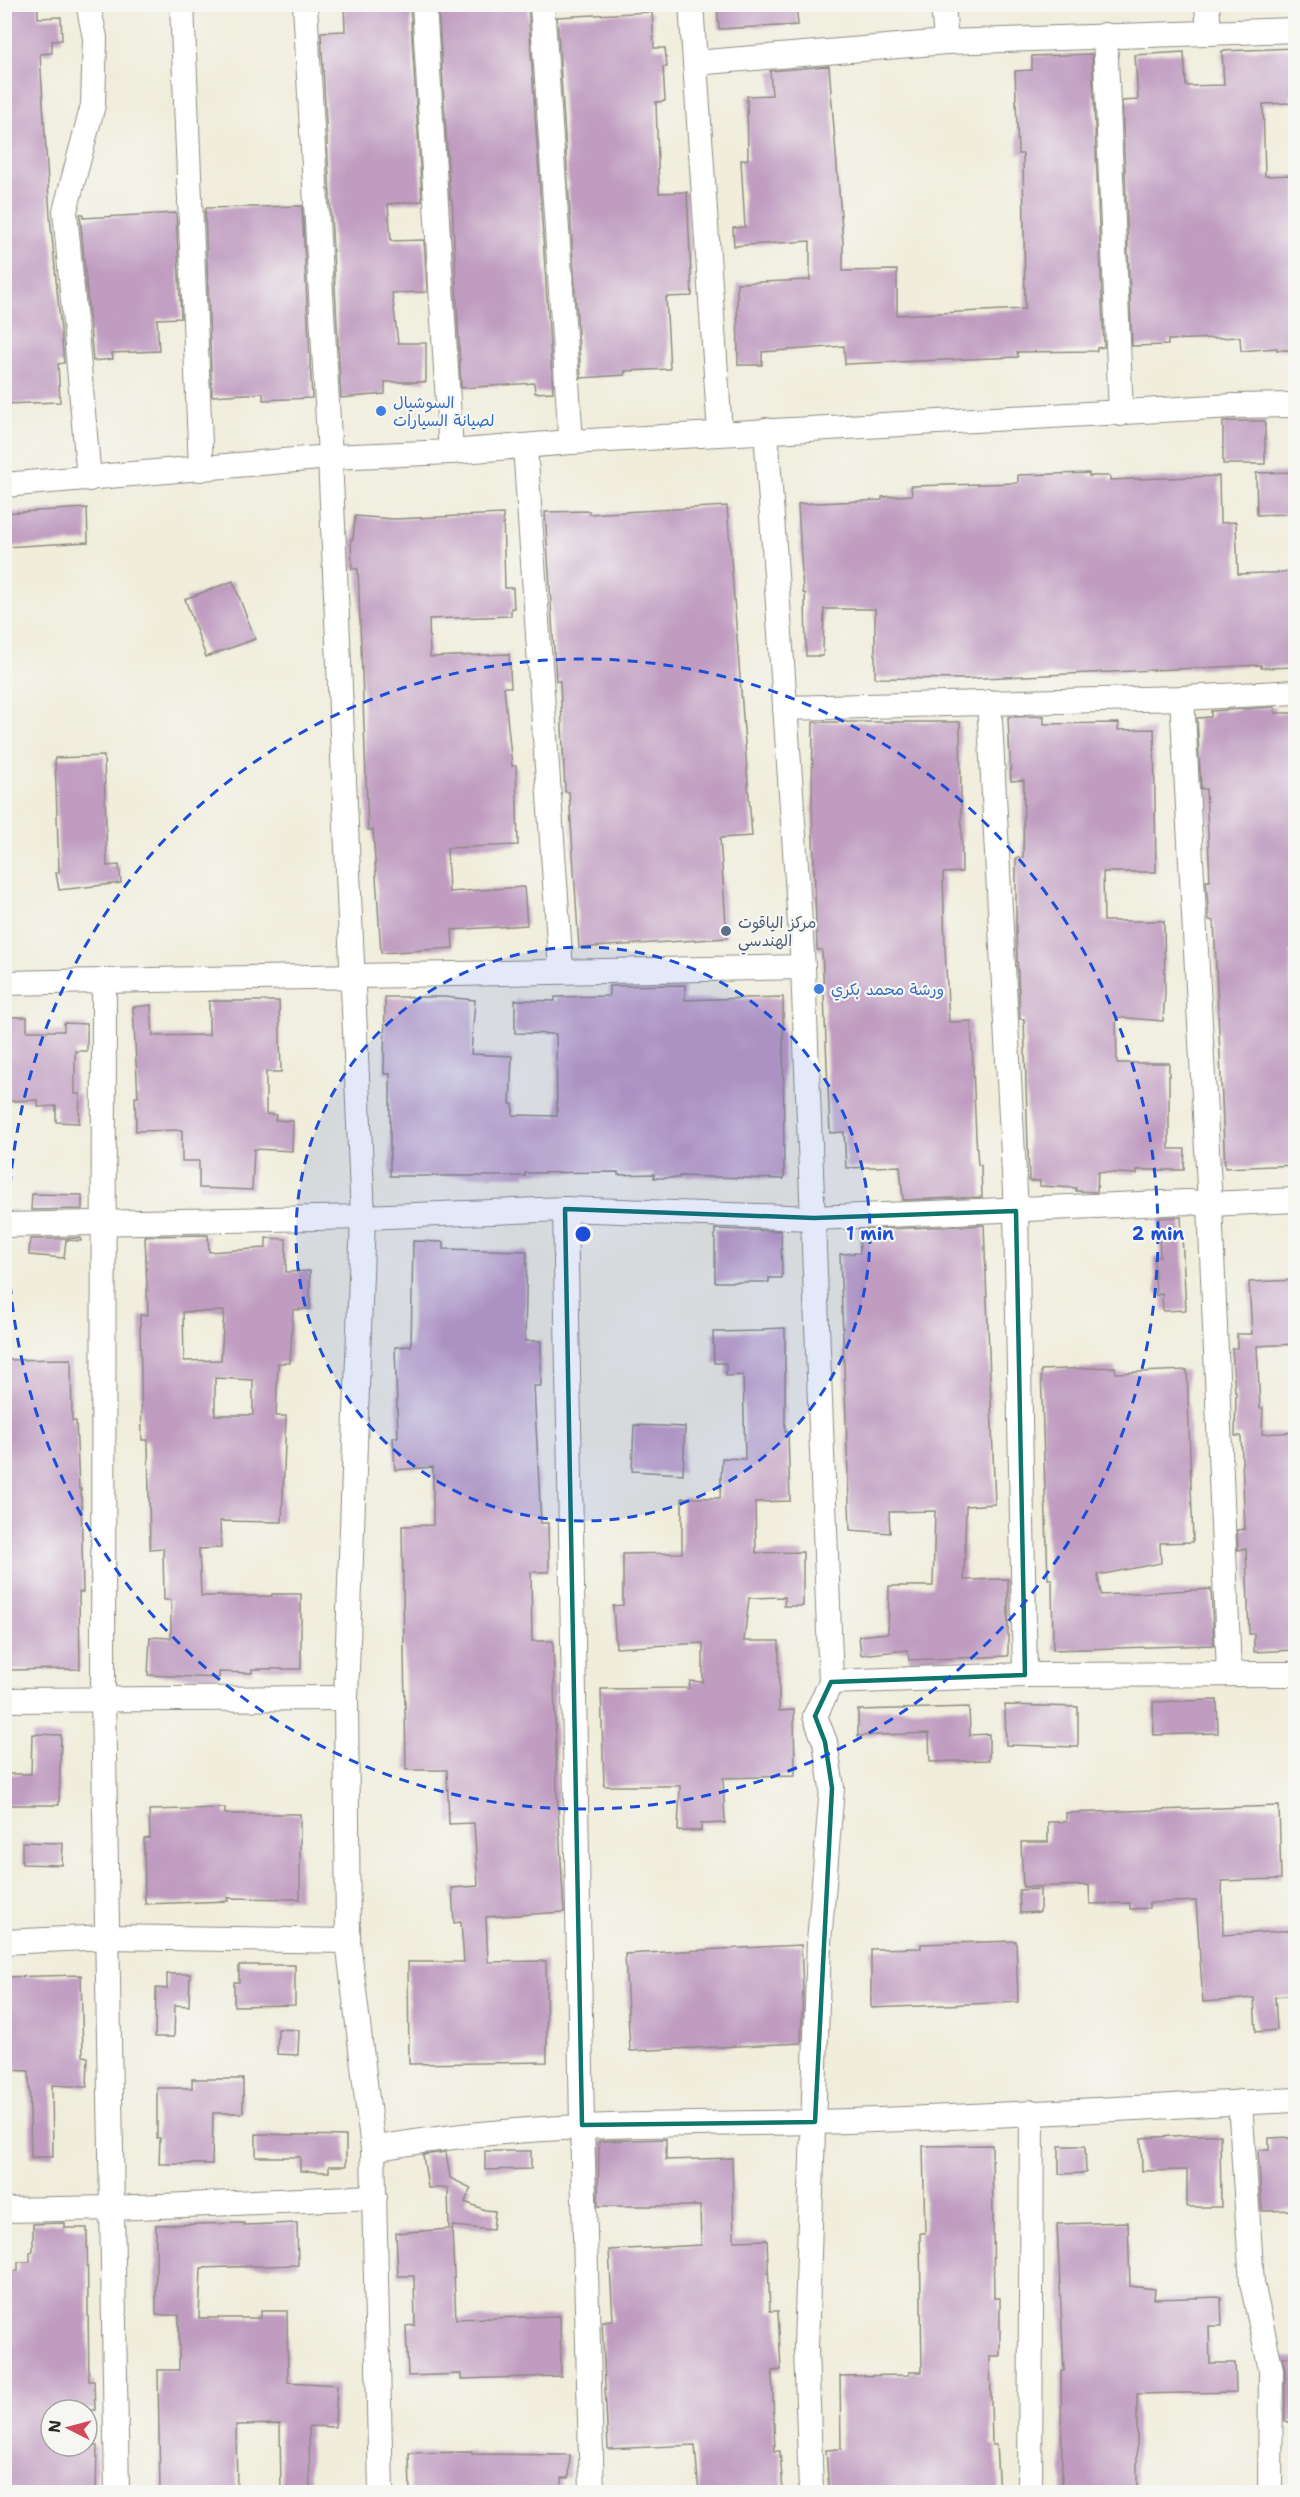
<svg xmlns="http://www.w3.org/2000/svg" width="1300" height="2497" font-family="'Shantell Sans','Playpen Sans Arabic',sans-serif">
	<style>
		.building { fill: #c09cc1; fill-rule: evenodd }
		.lines { fill: none; stroke-linecap: round; stroke-linejoin: round }
		.minor-casing { stroke: #8e8c83; stroke-width: 26 }
		.minor { stroke: #fff; stroke-width: 24 }
		.marked { fill: none; stroke: #0f766e; stroke-width: 4.5; stroke-linejoin: round }
		.ring { fill: none; stroke: #1d4ed8; stroke-width: 3; stroke-dasharray: 10 8 }
		.shop-dot { fill: #3f7fe0; stroke: #f6f6f2; stroke-width: 2 }
		.service-dot { fill: #5c6f8a; stroke: #f6f6f2; stroke-width: 2 }
		.labels { text-anchor: middle; dominant-baseline: central; stroke-width: 4.5; stroke-linejoin: round; paint-order: stroke }
		.shop-label { font-size: 16px; fill: #366cbe; stroke: #f6f6f2; text-anchor: start }
		.service-label { font-size: 16px; fill: #4e5e75; stroke: #f6f6f2; text-anchor: start }
		.centre { fill: #1d4ed8; stroke: #f6f6f2; stroke-width: 3 }
		.ring-label { font-size: 18px; text-anchor: middle; font-weight: bold; fill: #1d4ed8; stroke: #f6f6f2; stroke-width: 4.5; stroke-linejoin: round; paint-order: stroke }
	</style>
	<rect width="100%" height="100%" fill="#f6f6f2"/>
	<filter id="ink" filterUnits="userSpaceOnUse"><feTurbulence type="fractalNoise" baseFrequency=".0167" numOctaves="2"/><feDisplacementMap in="SourceGraphic" scale="12" xChannelSelector="R" yChannelSelector="G"/><feConvolveMatrix kernelMatrix="1 2 1 2 8 2 1 2 1" color-interpolation-filters="sRGB"/></filter>
	<filter id="wash" filterUnits="userSpaceOnUse"><feTurbulence type="fractalNoise" baseFrequency=".008" numOctaves="4" result="noise"/><feDisplacementMap in="SourceGraphic" scale="24" xChannelSelector="R" yChannelSelector="G"/><feGaussianBlur stdDeviation="1.35" result="paint"/><feColorMatrix in="noise" values="0 0 0 0 0 0 0 0 0 0 0 0 0 0 0 0 0 1.4 0 .05"/><feComposite in="paint" operator="in"/></filter>
	<g filter="url(#wash)">
		<rect width="100%" height="100%" fill="#f0eddb"/>
		<g id="blocks">
			<g class="building">
				<polygon points="4,4 38,4 38,18 61,17 62,40 52,41 52,53 40,54 50,216 64,363 58,364 60,402 4,404"/>
				<polygon points="344,4 410,4 422,201 388,204 391,241 424,240 427,287 427,292 392,293 398,343 426,343 426,382 385,382 385,394 341,398 321,32 345,31"/>
				<polygon points="438,4 528,4 553,392 535,393 534,383 461,388 452,200 450,199"/>
				<polygon points="717,4 796,4 798,25 719,29"/>
				<polygon points="652,12 654,48 665,48 667,67 663,67 665,101 656,102 659,193 687,192 692,296 666,297 670,369 625,371 625,375 581,378 557,17"/>
				<polygon points="1296,48 1296,93 1290,93 1291,103 1263,104 1265,176 1296,175 1296,350 1277,350 1277,348 1241,351 1240,337 1168,340 1168,345 1132,346 1122,101 1138,100 1135,55 1184,52 1186,86 1224,85 1222,51"/>
				<polygon points="1092,54 1104,347 1097,348 1097,351 1017,352 1018,357 845,364 844,346 762,352 762,365 738,365 737,283 810,280 810,241 734,246 733,228 745,227 741,160 748,159 747,96 772,95 770,71 829,66 843,242 843,271 897,270 897,315 1025,309 1023,154 1018,154 1015,71 1032,70 1032,56"/>
				<polygon points="302,206 312,398 263,400 263,393 212,396 205,212 206,208"/>
				<polygon points="176,213 181,318 157,319 159,351 112,353 113,359 93,361 80,214 83,214 83,218"/>
				<rect x="1223" y="421" width="42" height="43"/>
				<polygon points="1296,472 1296,514 1257,515 1256,473"/>
				<polygon points="1089,473 1089,476 1110,476 1110,480 1219,476 1220,523 1236,522 1238,574 1296,572 1296,667 1261,668 1261,665 963,679 875,678 875,609 824,609 823,656 806,656 805,593 803,593 798,504 882,500 882,497 912,495 911,486 1018,483 1018,475"/>
				<polygon points="727,506 752,836 720,838 727,938 579,948 569,792 565,792 560,681 556,681 545,512 589,511 589,514"/>
				<polygon points="87,508 88,542 4,547 4,513"/>
				<polygon points="503,514 505,588 513,588 514,608 511,608 511,616 429,619 430,657 509,654 511,687 504,687 512,766 516,766 518,845 447,848 449,892 524,887 527,925 452,930 453,948 381,953 373,830 368,830 358,569 352,569 351,539 353,539 355,516 394,519"/>
				<polygon points="233,581 255,639 206,657 185,599"/>
				<polygon points="1275,707 1275,713 1296,713 1296,951 1290,951 1292,1005 1296,1004 1296,1165 1225,1168 1214,921 1209,920 1206,881 1210,881 1206,789 1201,789 1197,718 1211,717 1211,711"/>
				<polygon points="1044,716 1044,724 1119,723 1118,730 1154,729 1156,872 1103,872 1104,921 1164,921 1165,993 1163,1021 1116,1017 1117,1063 1169,1063 1169,1149 1185,1149 1184,1170 1137,1170 1137,1174 1098,1172 1097,1192 1076,1191 1076,1188 1040,1186 1040,1181 1029,1181 1024,1019 1020,1019 1016,934 1016,858 1023,858 1024,780 1011,781 1008,717"/>
				<polygon points="813,722 960,722 962,872 943,873 945,949 949,1022 971,1021 976,1137 978,1165 981,1165 982,1197 903,1200 900,1166 846,1168 844,1132 830,1133 822,950 817,950 812,807"/>
				<polygon points="104,756 107,866 119,865 121,883 59,890 56,873 59,872 55,758"/>
				<polygon points="685,985 685,1000 783,997 784,1179 679,1176 679,1178 654,1178 654,1174 618,1175 618,1172 525,1173 525,1176 390,1176 390,1074 384,1074 385,997 444,997 475,1000 471,1054 512,1056 510,1104 513,1104 513,1115 557,1116 556,1034 515,1033 515,1000 555,1001 555,997 609,996 609,986"/>
				<polygon points="209,1001 279,1001 281,1072 266,1072 266,1114 276,1115 275,1120 293,1121 292,1151 254,1149 252,1190 199,1188 199,1161 182,1161 182,1130 136,1131 135,1097 138,1097 133,1007 151,1005 153,1036 209,1035"/>
				<polygon points="4,1017 27,1017 27,1031 64,1031 64,1023 87,1024 87,1051 75,1051 75,1094 80,1094 79,1123 56,1122 56,1106 38,1107 38,1100 9,1101 9,1085 5,1085"/>
				<polygon points="32,1194 82,1195 82,1209 31,1210"/>
				<polygon points="1181,1217 1186,1310 1163,1311 1162,1294 1156,1295 1154,1257 1160,1257 1158,1218"/>
				<polygon points="984,1225 995,1504 966,1506 964,1580 1008,1579 1008,1656 909,1660 908,1650 861,1655 859,1636 888,1633 889,1586 933,1586 935,1511 889,1512 890,1533 850,1530 840,1254 860,1253 859,1230"/>
				<polygon points="715,1229 781,1231 782,1278 769,1278 769,1282 715,1282"/>
				<path d="M208,1235L209,1252L266,1248V1238L286,1239V1272L310,1271V1309L293,1310L290,1363H278L276,1416H286L282,1522L220,1521L221,1548L199,1549L201,1596H272V1594H301V1669H252V1673L219,1672V1678L148,1675L150,1637L171,1638V1600H164L163,1548L150,1549L148,1440H142L140,1315H148L145,1236ZM224,1311L221,1360L184,1361L183,1312ZM215,1378L253,1380V1415H215Z"/>
				<polygon points="81,1238 81,1241 66,1240 64,1258 29,1255 30,1239"/>
				<polygon points="413,1241 443,1242 443,1249 527,1251 525,1341 541,1341 541,1386 534,1386 541,1523 548,1523 549,1572 531,1572 532,1641 553,1641 557,1792 564,1912 486,1917 488,1962 546,1961 547,2062 409,2064 408,1962 464,1962 461,1922 454,1923 452,1888 478,1886 474,1823 449,1824 447,1770 406,1770 402,1526 433,1525 433,1467 395,1470 393,1437 398,1437 395,1347 411,1346"/>
				<polygon points="1296,1280 1296,1344 1257,1346 1260,1408 1263,1408 1262,1434 1296,1432 1296,1650 1254,1652 1254,1634 1249,1634 1246,1548 1238,1550 1237,1530 1245,1529 1241,1436 1235,1436 1236,1392 1235,1392 1232,1348 1237,1348 1237,1334 1252,1334 1249,1282"/>
				<polygon points="785,1328 785,1432 788,1432 790,1501 755,1502 756,1553 803,1552 803,1606 784,1606 785,1597 749,1598 744,1641 779,1641 779,1711 794,1710 795,1776 723,1778 725,1823 701,1824 701,1831 678,1831 680,1786 604,1786 601,1689 689,1688 690,1681 703,1682 703,1643 616,1648 613,1606 623,1605 623,1554 682,1553 682,1498 720,1498 722,1458 745,1459 743,1375 726,1376 726,1363 714,1363 713,1332 763,1331 763,1329"/>
				<polygon points="71,1359 72,1421 76,1421 79,1489 81,1489 83,1592 79,1592 80,1669 4,1670 4,1360"/>
				<polygon points="1115,1367 1116,1373 1187,1370 1193,1542 1160,1543 1161,1563 1098,1575 1101,1595 1211,1589 1214,1645 1053,1650 1052,1579 1048,1579 1041,1370"/>
				<polygon points="634,1425 685,1427 683,1474 632,1471"/>
				<polygon points="1217,1700 1218,1733 1154,1735 1153,1702"/>
				<polygon points="1005,1705 1078,1707 1078,1747 1006,1745"/>
				<polygon points="969,1707 970,1735 989,1734 989,1760 930,1762 929,1733 858,1736 858,1710"/>
				<polygon points="32,1734 61,1735 59,1805 4,1805 4,1774 31,1774"/>
				<polygon points="1279,1806 1281,1879 1222,1881 1223,1935 1296,1930 1296,1995 1275,1997 1277,2030 1256,2032 1254,1998 1203,2002 1196,1901 1149,1903 1149,1908 1130,1909 1130,1903 1090,1904 1089,1885 1023,1887 1021,1842 1048,1842 1048,1822 1066,1822 1066,1813"/>
				<polygon points="225,1808 225,1814 300,1814 300,1899 227,1898 228,1901 145,1904 144,1839 150,1838 149,1810"/>
				<polygon points="22,1842 63,1843 62,1865 22,1864"/>
				<polygon points="1040,1889 1040,1912 1020,1913 1019,1890"/>
				<polygon points="1016,1941 1018,2002 871,2008 871,1949 921,1948 921,1944"/>
				<polygon points="801,1945 803,1989 801,2043 630,2051 625,1954"/>
				<polygon points="239,1965 295,1965 295,2005 234,2006 234,1982 239,1982"/>
				<polygon points="167,1974 190,1974 189,2006 175,2005 174,2037 155,2037 156,1988 167,1989"/>
				<polygon points="81,1975 83,2056 88,2057 87,2087 52,2085 53,2157 31,2157 29,2071 4,2070 4,1977"/>
				<polygon points="278,2029 299,2030 298,2055 277,2054"/>
				<polygon points="192,2079 243,2079 243,2113 213,2113 212,2164 159,2164 160,2138 157,2138 157,2088 192,2088"/>
				<polygon points="256,2134 346,2136 346,2166 329,2166 329,2172 300,2171 300,2157 256,2157"/>
				<polygon points="1189,2135 1220,2135 1221,2207 1187,2207 1187,2170 1142,2171 1141,2138"/>
				<polygon points="1293,2137 1296,2210 1262,2211 1258,2150 1269,2150 1269,2138"/>
				<polygon points="666,2139 666,2160 732,2158 734,2241 767,2240 770,2311 778,2311 781,2370 772,2371 775,2451 780,2451 783,2493 699,2493 695,2445 608,2449 602,2321 613,2320 609,2250 701,2245 700,2206 598,2206 599,2141"/>
				<polygon points="992,2145 994,2298 1000,2298 1000,2356 990,2356 992,2445 996,2445 999,2493 829,2493 826,2450 841,2449 840,2376 909,2375 909,2372 922,2372 920,2233 925,2233 923,2146"/>
				<polygon points="1059,2146 1085,2146 1086,2173 1059,2174"/>
				<polygon points="485,2151 531,2151 531,2169 485,2170"/>
				<polygon points="446,2152 450,2178 471,2188 465,2202 485,2210 495,2211 493,2230 453,2226 452,2229 456,2319 560,2316 561,2376 461,2379 461,2374 408,2376 406,2326 415,2325 414,2276 398,2276 396,2233 449,2229 448,2188 428,2188 423,2155"/>
				<polygon points="1128,2222 1130,2286 1155,2289 1154,2299 1221,2297 1222,2326 1209,2326 1210,2363 1235,2363 1236,2392 1137,2394 1137,2493 1062,2493 1061,2371 1064,2371 1057,2224"/>
				<polygon points="65,2223 65,2228 87,2228 89,2381 94,2381 95,2410 51,2410 51,2446 97,2446 96,2493 4,2493 4,2271 18,2271 18,2262 30,2262 30,2252 33,2251 33,2224"/>
				<polygon points="244,2223 244,2225 297,2223 298,2265 201,2268 199,2318 261,2318 261,2311 287,2311 288,2382 337,2385 335,2427 309,2426 310,2492 281,2493 280,2424 236,2425 237,2493 160,2493 158,2370 179,2370 179,2315 156,2315 156,2225"/>
				<polygon points="1283,2357 1296,2358 1296,2422 1285,2422 1285,2370"/>
				<polygon points="472,2452 472,2454 570,2455 569,2478 562,2478 562,2493 410,2493 409,2453"/>
			</g>
		</g>
	</g>
	<g filter="url(#ink)">
		<use href="#blocks" fill-opacity="0" stroke="#8e8c83" stroke-width="1.5"/>
		<g class="lines">
			<defs>
				<g id="minor">
					<polyline points="88,4 95,38 93,105 65,211 89,479"/>
					<polyline points="182,4 201,469"/>
					<polyline points="305,4 330,457 363,1217 346,1698 348,1941 373,2149 381,2492"/>
					<polyline points="424,4 451,452"/>
					<polyline points="542,4 571,442"/>
					<polyline points="691,4 720,433"/>
					<polyline points="943,4 946,42"/>
					<polyline points="1207,4 1209,33"/>
					<polyline points="1105,35 1121,414"/>
					<polyline points="695,63 946,42 1296,30"/>
					<polyline points="766,430 803,967 831,1682 815,1716 825,1742 832,1788 819,1942 806,2347 811,2492"/>
					<polyline points="525,446 561,970"/>
					<polyline points="4,485 330,457 451,452 571,442 1234,406 1296,405"/>
					<polyline points="1182,698 1210,1204 1229,1674"/>
					<polyline points="989,702 1016,1211 1025,1675"/>
					<polyline points="785,708 1182,698 1296,692"/>
					<polyline points="104,982 103,1699 117,2492"/>
					<polyline points="4,983 803,967"/>
					<polyline points="565,1209 582,2125 592,2492"/>
					<polyline points="4,1225 363,1217 565,1209 814,1218 1187,1202 1210,1204 1296,1200"/>
					<polyline points="831,1682 1025,1675 1296,1674"/>
					<polyline points="4,1700 346,1698"/>
					<polyline points="4,1942 107,1937 348,1941"/>
					<polyline points="1240,2102 1252,2283 1271,2370 1270,2492"/>
					<path d="M373,2149C519,2122 666,2125 813,2122C974,2118 1135,2107 1296,2100"/>
					<polyline points="4,2210 113,2208 375,2197"/>
					<polyline points="1030,2492 1032,2112"/>
				</g>
			</defs>
			<use href="#minor" class="minor-casing"/>
			<use href="#minor" class="minor"/>
		</g>
	</g>
	<path class="marked" d="M565,1209L814,1218L1016,1211L1025,1675L831,1682L815,1716L825,1742L832,1788L815,2122L582,2125Z"/>
	<circle cx="583" cy="1234" r="287" fill="#1d4ed8" fill-opacity=".12"/>
	<g class="ring">
		<circle cx="583" cy="1234" r="287"/>
		<circle cx="583" cy="1234" r="575"/>
	</g>
	<g class="shop-dot">
		<circle cx="381" cy="411" r="6"/>
		<circle cx="819" cy="989" r="6"/>
	</g>
	<circle class="service-dot" cx="726" cy="931" r="6"/>
	<g class="labels">
		<g class="shop-label">
			<text x="393" y="402">السوشيال<tspan x="393" dy="18">لصيانة السيارات</tspan></text>
			<text x="831" y="989">ورشة محمد بكري</text>
		</g>
		<g class="service-label">
			<text x="738" y="922">مركز الياقوت<tspan x="738" dy="18">الهندسي</tspan></text>
		</g>
	</g>
	<circle cx="583" cy="1234" r="9" class="centre"/>
	<g class="ring-label">
		<text x="870" y="1240">1 min</text>
		<text x="1158" y="1240">2 min</text>
	</g>
	<rect width="1300" height="2497" fill="none" stroke="#f6f6f2" stroke-width="24"/>
	<g transform="translate(69 2428) rotate(276)"><circle r="28" fill="#f6f6f2" stroke="#a5a5a2" stroke-width="1.5"/>
	<path d="M0-4.5L10 22L0 15L-10 22Z" fill="#d1495b"/>
	<text y="-9" font-size="16" font-weight="bold" text-anchor="middle" fill="#2b2b2b">N</text>
	</g>
</svg>
